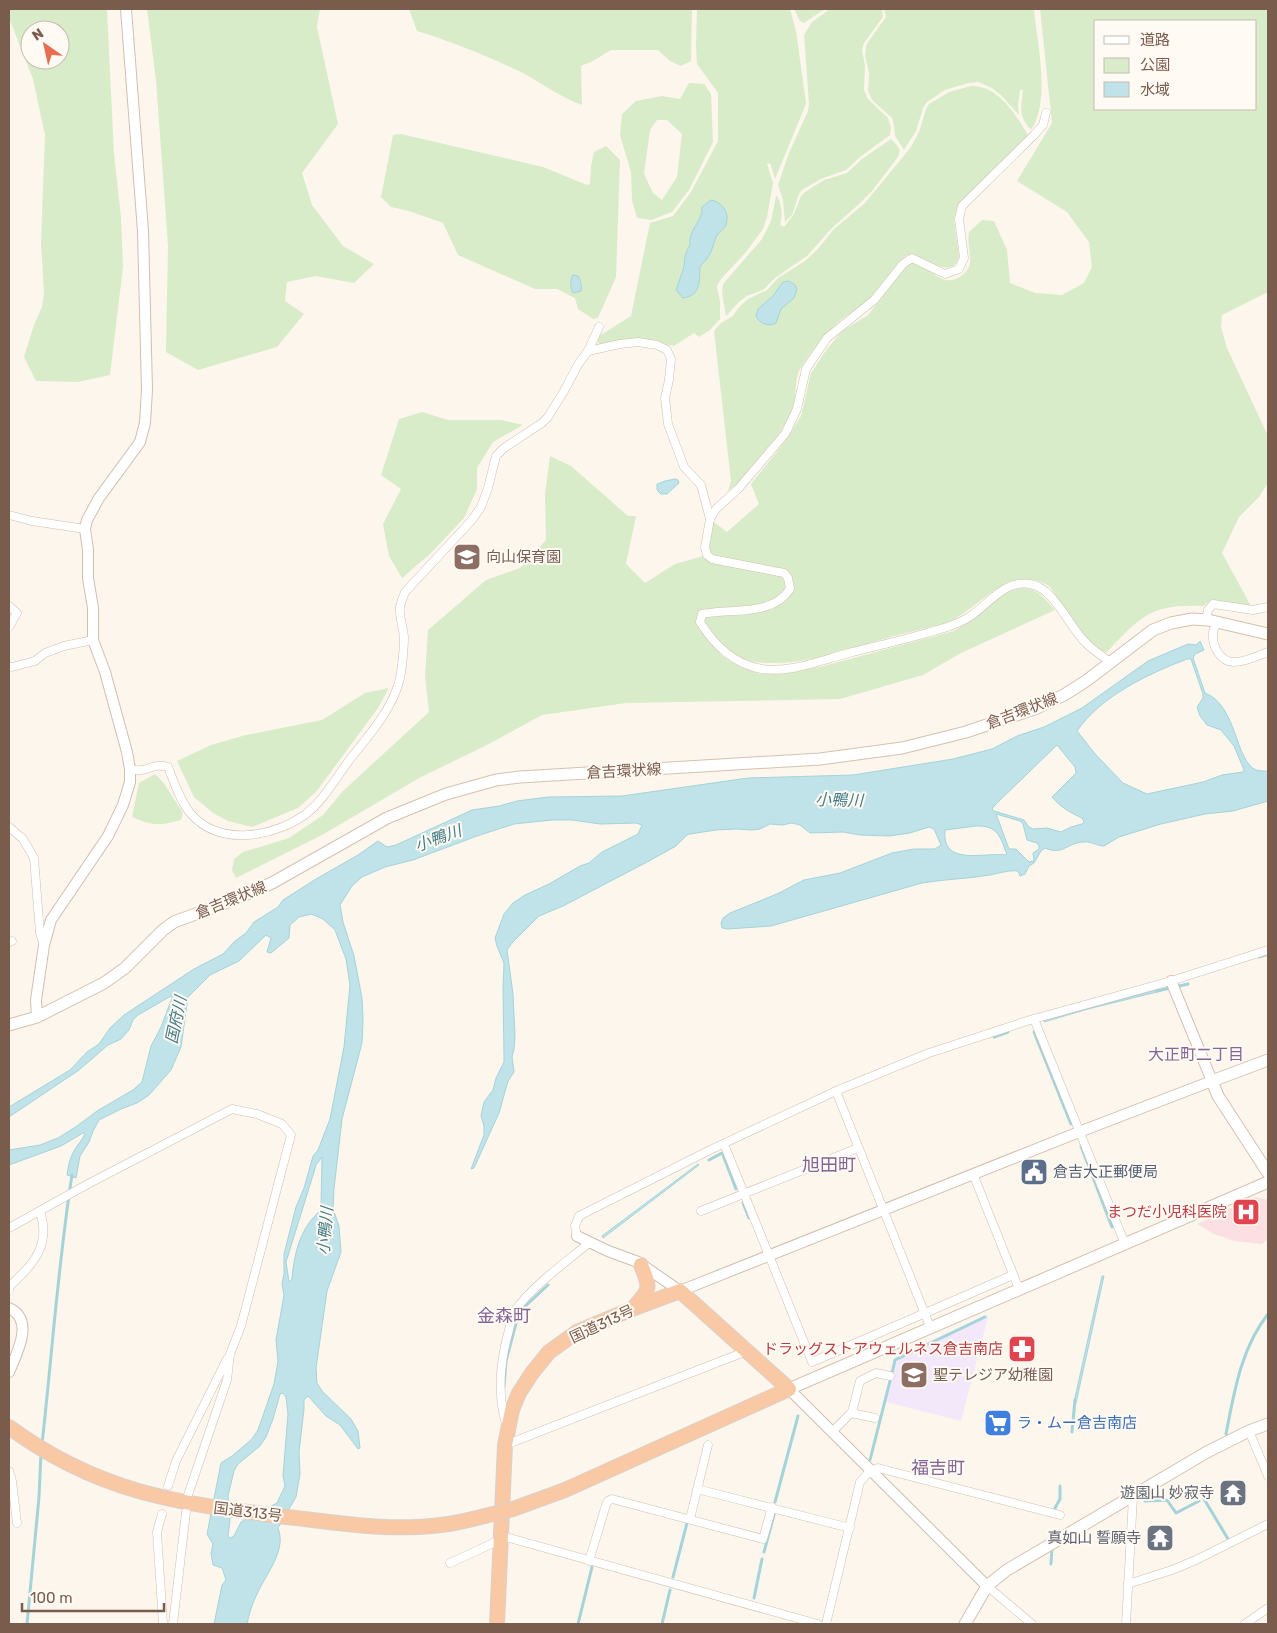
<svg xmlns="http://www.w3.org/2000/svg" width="1277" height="1633" font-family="Rubik,'Noto Sans JP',sans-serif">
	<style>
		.education { fill: #f3e8fa }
		.medical { fill: #fbdfe3 }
		.green { fill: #d8ecc9; fill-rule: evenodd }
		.water { fill: #bfe3e8; stroke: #a5d3da; fill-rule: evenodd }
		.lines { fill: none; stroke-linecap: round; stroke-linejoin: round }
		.stream { stroke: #a5d3da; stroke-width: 3 }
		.minor-casing { stroke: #d1beb0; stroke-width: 9 }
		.tertiary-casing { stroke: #d1beb0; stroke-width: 12 }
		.secondary-casing { stroke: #d6c0b0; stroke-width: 13 }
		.trunk-casing { stroke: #dad1cd; stroke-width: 16 }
		.minor { stroke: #fff; stroke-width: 8 }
		.tertiary { stroke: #fff; stroke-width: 10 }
		.secondary { stroke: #fff; stroke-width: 11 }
		.trunk { stroke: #f9c8a4; stroke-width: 14 }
		.trunk-bridge-casing { stroke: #dad1cd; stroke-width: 16; stroke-linecap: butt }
		.trunk-bridge { stroke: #f9c8a4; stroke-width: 14 }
		.labels { text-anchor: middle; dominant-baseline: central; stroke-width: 4; stroke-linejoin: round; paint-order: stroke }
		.education-label { font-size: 15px; fill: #785e54; stroke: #fffaf3; text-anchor: start }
		.street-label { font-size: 15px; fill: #7a5c4d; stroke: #fffaf3 }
		.service-label { font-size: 15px; fill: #4e5e75; stroke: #fffaf3; text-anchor: start }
		.health-label { font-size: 15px; fill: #be3a42; stroke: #fffaf3; text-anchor: end }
		.shop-label { font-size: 15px; fill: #366cbe; stroke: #fffaf3; text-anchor: start }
		.worship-label { font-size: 15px; fill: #5b616d; stroke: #fffaf3; text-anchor: end }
		.water-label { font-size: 16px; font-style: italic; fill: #437c86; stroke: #fffaf3 }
		.neighbourhood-label { font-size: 16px; fill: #846695; stroke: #fffaf3 }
		.quarter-label { font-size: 18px; fill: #846695; stroke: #fffaf3 }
	</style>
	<rect width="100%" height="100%" fill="#fdf6ec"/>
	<polygon class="education" points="987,1314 988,1317 961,1421 886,1402 896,1357"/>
	<polygon class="medical" points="1255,1197 1268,1200 1268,1239 1262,1244 1234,1241 1223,1237 1214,1234 1197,1224"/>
	<g class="green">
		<path d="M9,9H107L114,154L121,217L123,267L110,375L78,382L36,381L24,357L34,325L42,307L44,292L41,243L45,135L33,79L9,18ZM30,30H60V60H30Z"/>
		<polygon points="147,9 320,9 317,27 338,124 302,173 312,205 343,246 374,264 354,283 316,276 287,282 285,301 304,314 277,347 198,370 166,352 168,246 156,80"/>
		<path d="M409,9H692L691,61L681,66L670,61L658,50H611L593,61L581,66L582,105C560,97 542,83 521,72C487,56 453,42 417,31Z"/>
		<polygon points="697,9 790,9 796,31 806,103 804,109 775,179 770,163 767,164 773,183 767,217 763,229 746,252 721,279 717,286 720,302 720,319 710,330 699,337 694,333 674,346 663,344 600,345 597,340 599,336 631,316 650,223 673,216 691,192 718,141 718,93 697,64 696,46"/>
		<polygon points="794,9 825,9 804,23 800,21"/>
		<polygon points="830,9 882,9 883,17 864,43 862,50 865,66 864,90 868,99 888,118 891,128 890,135 860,157 846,170 821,179 802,190 799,194 792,215 785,222 783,200 778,185 789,153 808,111 809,104 804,35 812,22"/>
		<path d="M884,9H1034C1037,42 1051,101 1031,130C1018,115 1021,109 1023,90H1020L1018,106L1019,115L1001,95L992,88L978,82L968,83L945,90L927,102L923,108L916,131L904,150L895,136L894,126L892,118L872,100L868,91L869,73L865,56L866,47L868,42L886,17Z"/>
		<path d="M1040,9H1268V292L1222,315L1221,327L1227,348L1268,436V483L1259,497L1239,517L1222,553L1251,606L1214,600L1209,601L1204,606C1151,604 1142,615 1107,652L1100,651L1090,645L1050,587C1010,560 980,609 947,623C924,629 900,634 877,641C830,655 770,677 724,651C719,648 714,643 710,638L721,655L735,664L759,674L775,673L820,667L954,631C960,627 968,623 974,618C989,606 1012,579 1035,591C1042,595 1049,603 1055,610L961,653L923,675L840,699L626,703L542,715L485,746L421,777L322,835L236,878L232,870L234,859L243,852L289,838L323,815L343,791L429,712L425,676L428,630L486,580L520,568L546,540L545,494L550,456L571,466L628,516H636L626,564L645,583L675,564L707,555L710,519L727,532L759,504L751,484L783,444L801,416L811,373L827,349L842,331L868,315L905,267C908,265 911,262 916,263C930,266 942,290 961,276C966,272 969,269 970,263C971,252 967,243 969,232L982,220L994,221L1007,250L1010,283L1035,293L1062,295L1084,283L1092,267L1089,242L1067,212L1017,181L1052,123ZM1096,21H1256V109H1096Z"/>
		<path d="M689,83L704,84L711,94L713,142L689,190L672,212L651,220L637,218L632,200L631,172L620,135L622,114L636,101L662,96L680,99ZM657,120H667L682,134L677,177L662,200L653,193L644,174L650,130Z"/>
		<path d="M971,86C998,85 1016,115 1028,135L959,206L954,219L959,256C954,283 921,253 907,255C891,267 883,286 870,300C862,308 851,312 842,319C827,331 810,353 800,369C794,380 797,395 793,407C784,433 750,475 728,491L731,481L714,331L721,323L733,316L739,307L748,299L767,290L778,278L805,261L818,249L833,230L865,203L911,147L919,132L926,109L929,104L949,92Z"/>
		<polygon points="401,134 543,167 587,185 590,184 591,166 594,152 606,146 620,160 616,277 598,318 593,319 578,309 575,298 557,289 535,289 458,255 443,223 409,211 391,207 381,197 393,135"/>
		<path d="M891,139L897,145L900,150L898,157L872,191L858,205L831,229L807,256L775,278L763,290L747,296L739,302L726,316L722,293L723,284L762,239L771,221L776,196H777C782,205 783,215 780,225L784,227L794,214L801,196L805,192L824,180L847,173L862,159Z"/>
		<polygon points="422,412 448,420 501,420 523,425 493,442 477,468 477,489 464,518 431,553 402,578 389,556 383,524 401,489 381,475 399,419"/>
		<polygon points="389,688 378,708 316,792 298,808 252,827 228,821 213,813 194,797 177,761 211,745 246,735 322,720 365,693"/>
		<path d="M155,774L163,782L183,813L181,820C159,826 153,826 132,817L139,783Z"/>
	</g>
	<g class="water">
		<path d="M711,200C723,202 731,215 725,227C723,230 719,232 717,235C713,242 713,251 708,257C706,261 703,263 700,266C699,281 702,295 683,298L676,290C678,283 681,277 683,270C686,259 683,256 690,245C688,229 703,222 702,207Z"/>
		<path d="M573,275L578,276C581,281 582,286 581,291L573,293C570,288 570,280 573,275Z"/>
		<path d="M789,281L795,285L797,289L794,298L781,309L776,323C768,327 760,324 756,316L758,309L773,296L783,282Z"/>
		<polygon points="675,479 678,480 679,483 667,494 661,494 657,490 657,484 665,481"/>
		<path d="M1200,641L1204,650L1195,654L1193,658L1205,693C1237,705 1235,761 1256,770C1260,771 1265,771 1268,771V801L1233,811L1205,814L1161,824L1119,837L1104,846C1097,846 1091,841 1084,842C1068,842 1063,856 1045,848L1041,851L1034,863L1029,866L1025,874L1020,876L1018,871C1008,870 1000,873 990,875C967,879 945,879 922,883L771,926L728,929L722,928L721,923L723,918L730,913L777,894L804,880L840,873L892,853L914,849H935L941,845L934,829L929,827L910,833L889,836L860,835L843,832L810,833L800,825L792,823L782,825L770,824L760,829L752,830L736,829L716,830L690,834L687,835L676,846L649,861L563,906L539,916L512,943L507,950L513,994L515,1036L514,1049L512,1057L514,1072L508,1081L499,1113L474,1168L471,1169L484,1135V1126L481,1116L484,1102L493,1090L496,1078L504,1062V1056L503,989L504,963L497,946L495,938L504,914L513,903L525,895L549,884L580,866L589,863L602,852L638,834L642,825L636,823L600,824L572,820H552L514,824L477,836L413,860L385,867L362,877L352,886L340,905L343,922L354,956L362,998L363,1019L362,1043L342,1119L334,1189L333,1209L339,1226L341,1252L327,1291L316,1368L317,1383L322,1391L351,1419L358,1431L360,1448L358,1449L340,1425L326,1416L308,1396L304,1400V1409L299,1452L300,1474L296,1497L278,1528C287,1550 266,1574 257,1594C252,1604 249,1614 247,1624H214L222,1585L226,1580L222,1568L213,1565L211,1553L213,1544L207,1534L221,1463L232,1456L251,1440L258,1430L274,1384L278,1361L276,1340L284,1295L282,1284L284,1274V1254L296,1207L304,1188L313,1156L318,1150L330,1119L344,1047L350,985L346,959L335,930L323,919L311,914L299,917L290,925L289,938L271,953L267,952L271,938L266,935L239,961L210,975L188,997L181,1047L171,1070L149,1095L137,1103L121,1109L99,1120L93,1131L89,1142L80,1156L76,1178L67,1175C68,1168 69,1161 72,1155C75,1147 81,1142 85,1134L83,1133L61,1146L9,1165V1150L40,1145L58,1138L77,1126L97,1111L133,1090L142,1082L151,1046L161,1027L172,998L171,996L138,1015L133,1020L129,1030L121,1039L108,1045L79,1070L9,1117V1107L70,1070L87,1052L99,1044L110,1028L124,1015L194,969L223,954L235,941L246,933L254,922L278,907L283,900L316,879L358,855L378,841L387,847L396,845L472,810L499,806L517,801L548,797L622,796L748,778L853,775L953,759L992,749L1017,736L1044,727L1082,708L1148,661L1188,644L1196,645ZM1187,659H1191L1192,662L1203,694V698L1197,707L1200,716L1207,725L1221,730L1234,746L1244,770L1243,772L1222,775L1203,782L1147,794L1123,783L1096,755L1077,731C1101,696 1148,674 1187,659ZM1057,745L1075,767L1076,773L1052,797C1060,807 1071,813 1082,818L1084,822L1082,824L1071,827L1061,832L1047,828L1033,829L1029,827L1024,820L994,811L992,809L995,805ZM996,814L1020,821L1023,824L1027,840L1037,843L1039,846V849L1033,853L1034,861L1029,862L1016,849H1009ZM976,826C998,825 1001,838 1007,855C984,852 941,867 945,830ZM322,1157L321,1208C318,1214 313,1217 309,1223C298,1238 293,1261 292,1279L289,1282L286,1262L314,1172L316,1165ZM283,1393L286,1397L288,1414L283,1476L285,1486L277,1503L241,1522L234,1536L230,1538L228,1536L230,1520L228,1496L234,1471L238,1464L260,1446L266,1437L273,1419L280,1394Z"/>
		<polygon points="1160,989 1161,991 1088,1009 1044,1022 1045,1020"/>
		<polygon points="698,1164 699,1165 603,1238 602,1236"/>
		<polygon points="1102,1276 1104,1276 1076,1403 1074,1402"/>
	</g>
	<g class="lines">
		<g class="stream">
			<polyline points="1259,957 1268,954"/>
			<polyline points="1157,991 1188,984"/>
			<polyline points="1034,1032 1071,1124"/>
			<polyline points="994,1037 1008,1032"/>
			<polyline points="1081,1146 1112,1227"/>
			<polyline points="723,1155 736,1189"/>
			<polyline points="709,1160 722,1153"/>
			<polyline points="743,1203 749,1218"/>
			<polyline points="892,1373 895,1360 985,1317"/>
			<polyline points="504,1387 506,1361 519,1312 548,1285"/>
			<polyline points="1072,1432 1075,1400"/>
			<path d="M1226,1434C1234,1393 1241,1348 1268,1314"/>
			<path d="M42,1444C52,1355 58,1264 72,1175"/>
			<polyline points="870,1460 890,1381"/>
			<polyline points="1204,1499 1228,1539"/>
			<polyline points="1145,1501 1167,1500 1176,1513 1199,1501"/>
			<polyline points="775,1502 798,1416"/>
			<polyline points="1055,1514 1055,1508 1060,1499 1060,1486"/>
			<polyline points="764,1552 774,1515"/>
			<polyline points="1051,1564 1052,1547"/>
			<polyline points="673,1577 687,1523"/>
			<polyline points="754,1598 762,1559"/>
			<polyline points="27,1624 39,1497 41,1453"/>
			<polyline points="578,1624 592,1567"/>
			<polyline points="662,1624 670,1590"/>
		</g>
		<defs>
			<g id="minor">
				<path d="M1046,113L1043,125L1033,136L962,206L959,219L964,258L959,269L945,274L912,258L903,264L874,300L827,338L806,369L797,409L785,434L738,489L716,509L710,519L705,547L707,555L712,559L784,573L788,578L790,589C772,617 731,608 702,614L700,622C713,643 731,662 757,668C787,675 821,660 849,653C876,646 904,640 930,632C942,629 955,625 966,619C986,608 1003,579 1030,584C1055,588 1068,626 1086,643C1093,650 1102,656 1110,662"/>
				<polyline points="588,351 620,344 638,342 657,345 667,350 671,359 669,380 665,398 668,424 684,467 701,485 710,519"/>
				<polyline points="9,515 32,521 85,529"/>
				<polyline points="9,606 17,613 9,627"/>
				<polyline points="1206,620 1208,610 1213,604 1253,610 1268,607"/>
				<path d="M1217,622C1216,625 1213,630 1213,633C1212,646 1220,662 1234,662C1246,662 1257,656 1268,652"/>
				<polyline points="9,666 12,667 35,661 45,653 64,646 93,640"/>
				<path d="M130,769C148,774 151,762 168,767C174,782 180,801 191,814C220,847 274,837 306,814C324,800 337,776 351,758C369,735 391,711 399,682C402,671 404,648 404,637C403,627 399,616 400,607C401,602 403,597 405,592L472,520L481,507L488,488L496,456L504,448L542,423L548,417L564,391L579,363L588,351L599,327"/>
				<polyline points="9,827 23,839 34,858 40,933 44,945"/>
				<polyline points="9,942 12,941"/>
				<polyline points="1034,1019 1125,1244"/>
				<polyline points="836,1091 931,1329"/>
				<polyline points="724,1144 812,1362 1013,1275"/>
				<polyline points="973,1174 1019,1289"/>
				<polyline points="701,1211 858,1148"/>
				<polyline points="9,1228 88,1184 232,1109 257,1114 282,1124 291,1135 241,1326 230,1354 227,1380 188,1495"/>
				<polyline points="577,1236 575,1226 579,1216 712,1149 836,1091 929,1053 1030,1020 1171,981 1268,950"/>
				<path d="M9,1290L10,1286C34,1263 51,1246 40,1211"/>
				<polyline points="851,1413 875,1418"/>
				<path d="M506,1424C497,1392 500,1362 509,1330C511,1323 512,1314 516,1309C535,1284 566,1262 590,1242"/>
				<polyline points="1249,1431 1268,1476"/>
				<polyline points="832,1432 852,1412 860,1381 876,1373 890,1376"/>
				<polyline points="505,1445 747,1351"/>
				<polyline points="9,1471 12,1481 17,1523"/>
				<polyline points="168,1486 176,1461 227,1359"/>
				<polyline points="697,1489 850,1528"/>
				<polyline points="162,1514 157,1532 163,1624"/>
				<polyline points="690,1519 708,1445"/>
				<polyline points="502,1536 818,1624"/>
				<polyline points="589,1561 606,1505 608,1501 612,1499 763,1539 772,1507"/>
				<polyline points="450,1563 502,1539"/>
				<polyline points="1128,1584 1172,1570 1196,1560 1268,1524"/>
				<polyline points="987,1586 1032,1624"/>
				<polyline points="173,1624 186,1512"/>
				<polyline points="826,1624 860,1482 870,1471 878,1468 1060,1515"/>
				<polyline points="1126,1624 1133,1497"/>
				<polyline points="1245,1624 1268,1608"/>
			</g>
			<g id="tertiary">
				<polyline points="37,1017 36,1000 44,945 51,920 108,836 123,805 130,782 130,769 127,752 105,672 93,640 93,608 88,578 88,550 85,529 87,520 99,498 140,442 145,423 147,390 143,231 126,9"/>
				<polyline points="577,1236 608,1251 638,1262 680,1291 1079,1132 1212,1081 1171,981"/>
				<path d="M9,1308C35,1320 17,1353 9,1372"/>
				<polyline points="789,1389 987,1586"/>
			</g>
			<g id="secondary">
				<polyline points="9,1025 37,1017 104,983 125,968 163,930 174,922 233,900 272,883 387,818 446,794 496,780 520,777 820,759 902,748 966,732 1037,708 1064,695 1086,681 1153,630 1171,623 1192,619 1208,620 1268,634"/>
				<polyline points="1268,1060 1212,1081 1218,1096 1268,1173"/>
				<polyline points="789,1389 1268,1182"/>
				<polyline points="965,1624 987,1586 1007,1570 1207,1452 1249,1431 1268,1424"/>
			</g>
			<g id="trunk">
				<path d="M635,1306C651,1289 650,1287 641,1265"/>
				<path d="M9,1427C96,1491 174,1503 279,1516C332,1522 387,1532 441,1525C459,1523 476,1518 493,1514"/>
				<polyline points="497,1624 505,1445 512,1410 519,1393 532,1373 549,1352 577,1332 632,1309 680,1291 789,1389 565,1490 513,1509"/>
			</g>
		</defs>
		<use href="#minor" class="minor-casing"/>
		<use href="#tertiary" class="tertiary-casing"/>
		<use href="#secondary" class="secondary-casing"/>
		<use href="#trunk" class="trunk-casing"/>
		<use href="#minor" class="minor"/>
		<use href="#tertiary" class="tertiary"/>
		<use href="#secondary" class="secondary"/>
		<use href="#trunk" class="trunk"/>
		<defs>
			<polyline id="trunk-bridge" points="493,1514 513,1509"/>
		</defs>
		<use href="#trunk-bridge" class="trunk-bridge-casing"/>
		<use href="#trunk-bridge" class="trunk-bridge"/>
	</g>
	<defs>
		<symbol id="school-square" viewBox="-11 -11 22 22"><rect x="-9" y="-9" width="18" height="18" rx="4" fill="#8d6e63" stroke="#fffaf3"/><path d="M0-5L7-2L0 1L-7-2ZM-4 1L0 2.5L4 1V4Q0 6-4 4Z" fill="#fff"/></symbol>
		<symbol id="civic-square" viewBox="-11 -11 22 22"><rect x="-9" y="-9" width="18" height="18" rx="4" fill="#5c6f8a" stroke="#fffaf3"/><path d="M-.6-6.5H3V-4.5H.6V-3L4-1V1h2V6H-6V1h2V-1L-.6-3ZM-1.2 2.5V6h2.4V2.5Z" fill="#fff"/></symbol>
		<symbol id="hospital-square" viewBox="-11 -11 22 22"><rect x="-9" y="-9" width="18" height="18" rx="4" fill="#e0444e" stroke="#fffaf3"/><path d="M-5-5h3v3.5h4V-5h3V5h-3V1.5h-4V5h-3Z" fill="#fff"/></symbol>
		<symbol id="pharmacy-square" viewBox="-11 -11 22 22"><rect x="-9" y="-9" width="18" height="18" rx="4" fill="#e0444e" stroke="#fffaf3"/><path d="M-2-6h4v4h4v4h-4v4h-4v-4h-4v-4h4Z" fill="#fff"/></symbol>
		<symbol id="supermarket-square" viewBox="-11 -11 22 22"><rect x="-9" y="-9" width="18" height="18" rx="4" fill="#3f7fe0" stroke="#fffaf3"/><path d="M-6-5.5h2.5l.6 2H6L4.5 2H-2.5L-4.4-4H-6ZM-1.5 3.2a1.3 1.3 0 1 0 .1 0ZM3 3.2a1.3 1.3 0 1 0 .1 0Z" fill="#fff"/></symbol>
		<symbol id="temple-square" viewBox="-11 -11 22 22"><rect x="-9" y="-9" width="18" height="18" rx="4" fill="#6b7280" stroke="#fffaf3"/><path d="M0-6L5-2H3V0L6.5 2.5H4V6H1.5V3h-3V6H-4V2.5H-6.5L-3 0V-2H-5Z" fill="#fff"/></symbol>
	</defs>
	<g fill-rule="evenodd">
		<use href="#school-square" x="451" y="541" width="32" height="32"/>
		<use href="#civic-square" x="1018" y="1156" width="32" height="32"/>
		<use href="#hospital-square" x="1230" y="1196" width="32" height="32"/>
		<use href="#pharmacy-square" x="1006" y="1333" width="32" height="32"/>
		<use href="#school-square" x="898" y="1359" width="32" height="32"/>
		<use href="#supermarket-square" x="982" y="1407" width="32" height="32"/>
		<use href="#temple-square" x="1217" y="1477" width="32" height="32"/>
		<use href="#temple-square" x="1144" y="1522" width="32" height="32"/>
	</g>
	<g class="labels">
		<g class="education-label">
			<text x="486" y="557">向山保育園</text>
			<text x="933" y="1375">聖テレジア幼稚園</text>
		</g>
		<g class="street-label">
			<text transform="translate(1022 711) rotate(-21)">倉吉環状線</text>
			<text transform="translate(624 771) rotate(-3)">倉吉環状線</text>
			<text transform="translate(231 900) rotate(-22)">倉吉環状線</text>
			<text transform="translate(602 1324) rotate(-25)">国道313号</text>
			<text transform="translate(248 1512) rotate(7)">国道313号</text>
		</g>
		<g class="service-label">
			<text x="1053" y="1172">倉吉大正郵便局</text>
		</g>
		<g class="health-label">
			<text x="1227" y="1212">まつだ小児科医院</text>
			<text x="1003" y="1349">ドラッグストアウェルネス倉吉南店</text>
		</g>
		<g class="shop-label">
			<text x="1017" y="1423">ラ・ムー倉吉南店</text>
		</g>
		<g class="worship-label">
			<text x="1214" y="1493">遊園山 妙寂寺</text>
			<text x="1141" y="1538">真如山 誓願寺</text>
		</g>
		<g class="water-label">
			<text transform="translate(839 800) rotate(1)">小鴨川</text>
			<text transform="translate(438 838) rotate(-20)">小鴨川</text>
			<text transform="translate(176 1020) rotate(-78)">国府川</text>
			<text transform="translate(325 1231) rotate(-85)">小鴨川</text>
		</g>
		<g class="neighbourhood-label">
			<text x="1196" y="1054">大正町二丁目</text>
		</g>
		<g class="quarter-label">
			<text x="829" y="1165">旭田町</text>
			<text x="504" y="1316">金森町</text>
			<text x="938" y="1468">福吉町</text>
		</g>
	</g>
	<rect width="1277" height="1633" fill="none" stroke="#7a5c4d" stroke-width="20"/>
	<rect x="1094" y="20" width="162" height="90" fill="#fffaf3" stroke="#cabbb1"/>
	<rect x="1104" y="36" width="25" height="8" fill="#ffffff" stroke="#cabbb1"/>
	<text x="1140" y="45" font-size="15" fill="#7a5c4d">道路</text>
	<rect x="1104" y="58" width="25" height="15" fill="#d8ecc9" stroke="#cabbb1"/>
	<text x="1140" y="70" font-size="15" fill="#7a5c4d">公園</text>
	<rect x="1104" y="82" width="25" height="15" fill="#bfe3e8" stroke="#cabbb1"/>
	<text x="1140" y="95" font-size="15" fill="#7a5c4d">水域</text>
	<g transform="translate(45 45) rotate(326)"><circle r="24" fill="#fffaf3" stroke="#cabbb1"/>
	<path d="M0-4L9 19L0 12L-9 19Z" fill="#e76f51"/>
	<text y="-8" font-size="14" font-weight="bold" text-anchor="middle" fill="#7a5c4d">N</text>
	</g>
	<path d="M22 1603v8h142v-8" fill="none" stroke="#7a5c4d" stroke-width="2.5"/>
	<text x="30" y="1603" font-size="15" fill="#7a5c4d" stroke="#fffaf3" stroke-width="4" paint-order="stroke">100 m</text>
</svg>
